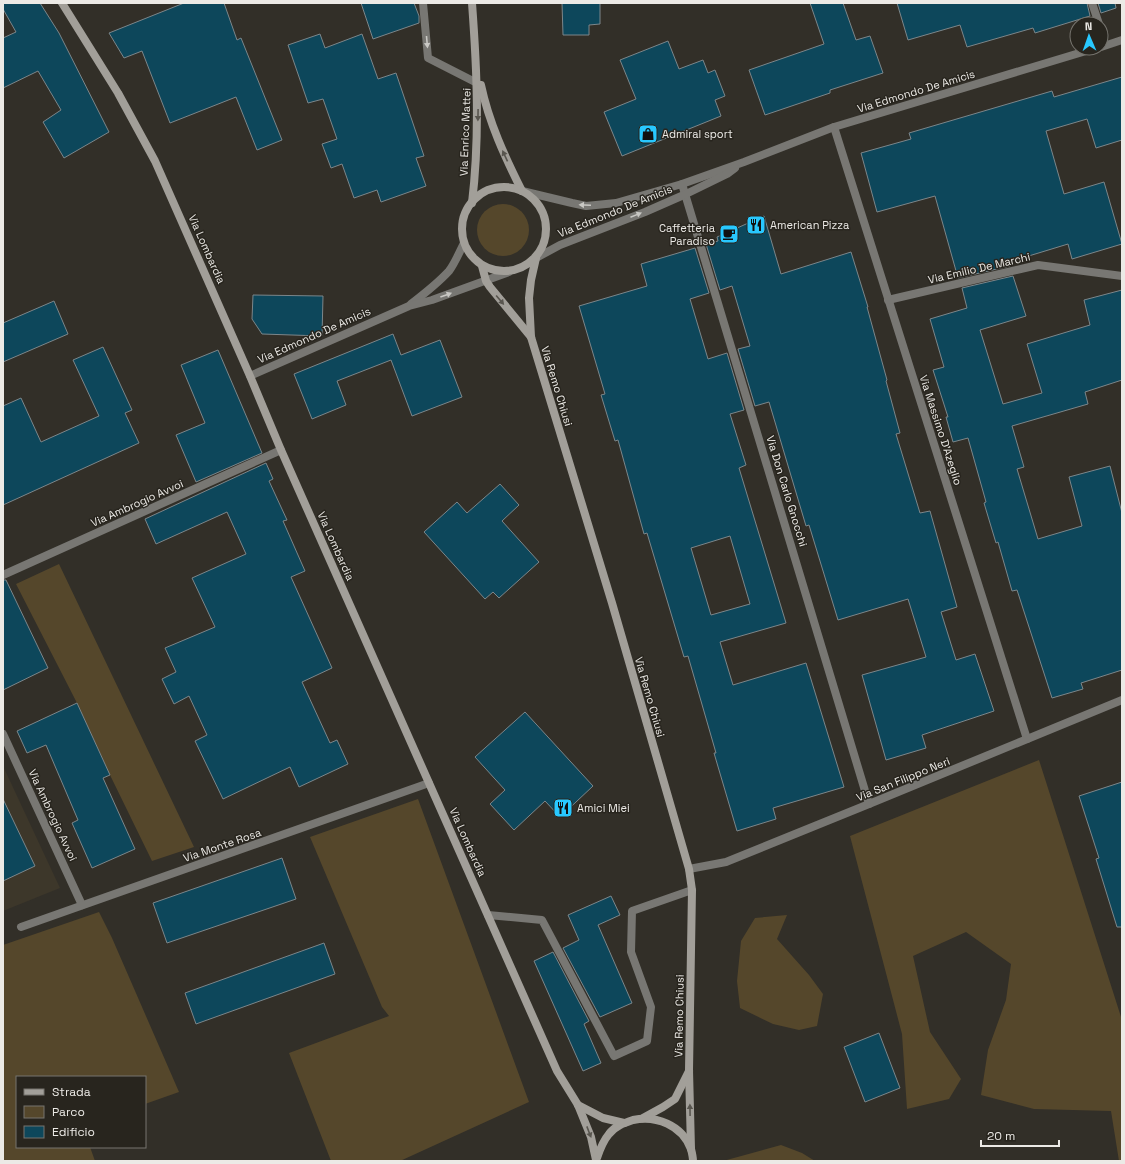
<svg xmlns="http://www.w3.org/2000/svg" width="1125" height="1164" font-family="'Space Grotesk',sans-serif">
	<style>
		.built { fill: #3d372a }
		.green { fill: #55472b }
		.building { fill: #0d475b; stroke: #7c868a; fill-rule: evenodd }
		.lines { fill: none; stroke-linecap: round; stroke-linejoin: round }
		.lane { stroke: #787773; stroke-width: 8 }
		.street { stroke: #787773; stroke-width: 8 }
		.secondary { stroke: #a29f99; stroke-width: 8 }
		.oneway { fill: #c9c8c4 }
		.oneway2 { fill: #59564f }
		.labels { text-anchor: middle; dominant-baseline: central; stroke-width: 3; stroke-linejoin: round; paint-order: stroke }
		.street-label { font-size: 11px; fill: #eceae6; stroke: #28251e }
		.poi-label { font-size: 11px; fill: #eceae6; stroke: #28251e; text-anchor: start }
	</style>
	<rect width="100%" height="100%" fill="#322f28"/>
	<polygon class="built" points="3,766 60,888 3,911"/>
	<g class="green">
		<circle cx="503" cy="230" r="26"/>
		<polygon points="59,564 194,847 152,861 110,775 77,703 16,584"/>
		<polygon points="1039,760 1122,1020 1122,1161 1119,1161 1111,1111 1034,1109 981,1095 988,1050 1006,1000 1011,964 966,932 913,956 930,1032 961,1079 949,1099 907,1109 902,1034 850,836"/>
		<polygon points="418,799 529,1102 400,1161 331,1161 289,1053 389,1016 382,1007 310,837"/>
		<polygon points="99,912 112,938 179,1092 145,1104 145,1077 17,1077 17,1147 90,1147 95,1161 3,1161 3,945"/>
		<polygon points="787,915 777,939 809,975 823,994 817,1026 799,1030 773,1024 740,1008 737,981 741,941 755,918"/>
		<polygon points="781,1145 802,1153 815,1161 723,1161"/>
	</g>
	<g class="building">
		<polygon points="3,3 40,3 59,33 109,132 64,158 43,122 61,110 38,71 3,88 3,38 16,32 3,9"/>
		<polygon points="184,3 224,3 237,40 241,38 282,140 257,150 236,97 170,123 142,51 124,58 109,33"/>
		<polygon points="361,3 414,3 419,16 419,23 373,39"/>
		<polygon points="562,3 600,3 600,24 589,25 589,35 563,35"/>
		<polygon points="810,3 843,3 856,40 870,36 883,73 830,90 830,93 765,115 749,70 824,44"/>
		<polygon points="897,3 1087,3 1090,16 1035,33 1033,28 967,47 960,25 908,40"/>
		<polygon points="1098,3 1115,3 1116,8 1101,13"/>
		<polygon points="320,34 325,48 362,34 378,79 396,73 424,156 416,158 426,186 381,202 377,190 354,198 342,164 331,168 322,144 337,139 323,99 308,103 288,45"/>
		<polygon points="668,41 679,69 703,60 708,73 715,70 725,96 715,100 721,116 622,156 604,112 636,99 620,60"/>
		<polygon points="1122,77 1122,140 1096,148 1087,119 1046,131 1064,194 1104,182 1122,244 1072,259 1068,244 1009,262 1010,266 958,278 935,196 877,212 861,153 911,139 909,133 1052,91 1054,97"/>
		<polygon points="764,216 781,274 851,252 868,307 867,307 887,380 886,381 900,433 896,434 920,513 930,511 957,607 941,612 956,660 975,654 994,711 922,735 926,748 886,760 862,675 926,657 908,599 838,620 809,525 806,526 769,402 755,406 738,349 750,346 732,286 720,290 706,244 718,241 717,237"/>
		<path d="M695,248L709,293L690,299L708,359L727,353L744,410L730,414L746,465L739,468L786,623L720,642L733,685L806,663L844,787L773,808L776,819L737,831L714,753H716L688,656L684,657L647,533L644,534L618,440L615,441L601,395L605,394L579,306L647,286L641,264ZM730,536L750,604L711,615L691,548Z"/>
		<polygon points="1013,276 1026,316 980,330 1003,404 1042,393 1027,344 1090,325 1084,300 1122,290 1122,380 1085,392 1088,404 1012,426 1024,467 1017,469 1038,539 1082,526 1069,477 1110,466 1122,513 1122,670 1081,683 1083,689 1052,698 1017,590 1012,591 998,542 996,543 984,503 986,502 968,438 953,442 946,417 948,417 933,370 944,367 930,319 967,308 962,288"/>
		<polygon points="253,295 323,296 322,336 262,334 252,319"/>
		<polygon points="54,301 68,334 3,362 3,323"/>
		<polygon points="393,334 401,355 440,340 462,397 412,416 391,360 337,381 346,405 312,419 294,374"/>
		<polygon points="103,347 132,410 125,413 139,443 3,505 3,406 21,398 41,442 99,416 73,360"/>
		<polygon points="218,350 262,453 196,482 176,435 205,423 181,365"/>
		<polygon points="266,463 273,479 269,481 287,520 283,521 305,571 291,577 332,668 302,682 330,743 337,740 348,764 299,787 290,767 223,799 195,741 207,735 189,696 174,704 162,679 176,672 165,648 215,627 192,578 246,554 227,512 156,544 145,519"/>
		<polygon points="500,484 519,505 502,521 539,562 499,598 493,592 485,599 424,532 457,502 467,513"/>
		<polygon points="3,580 6,580 48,668 3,690"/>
		<polygon points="77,703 110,775 103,778 135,849 92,868 72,823 78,820 46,745 27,753 17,731"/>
		<polygon points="525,712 593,786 560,817 545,801 514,830 490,804 505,790 475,757"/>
		<polygon points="1122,782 1122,927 1117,927 1096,859 1099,858 1079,796"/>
		<polygon points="3,799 35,866 3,881"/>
		<polygon points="282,858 296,899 167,943 153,903"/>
		<polygon points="611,896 620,915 598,925 632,1003 600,1017 563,948 579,940 568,915"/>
		<polygon points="324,943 335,974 196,1024 185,993"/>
		<polygon points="553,952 589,1021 584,1024 601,1063 583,1071 534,961"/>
		<polygon points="879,1033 900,1088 865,1102 844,1047"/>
	</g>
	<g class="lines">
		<g class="lane">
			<polyline points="423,3 428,58 477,83"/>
			<polyline points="488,915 542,920 614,1056 647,1041 651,1007 631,952 632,911 692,890"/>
		</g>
		<g class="street">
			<polyline points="1092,3 1099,24"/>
			<polyline points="1101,31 1105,45"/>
			<polyline points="1101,47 1122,40"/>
			<polyline points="834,127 1027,739"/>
			<polyline points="682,184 869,804"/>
			<polyline points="522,191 572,203 586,206 616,203 682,184 744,162 834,127 1096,48"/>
			<polyline points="536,258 560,245 645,212 686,194 727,174 735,168"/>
			<polyline points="888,300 1038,265 1122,276"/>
			<path d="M411,304C424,294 438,283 449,271C455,263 459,253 464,243"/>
			<polyline points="250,376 409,306 432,300 509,272"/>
			<polyline points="3,575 281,450"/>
			<polyline points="3,734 82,905"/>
			<polyline points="689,869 726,862 869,804 1122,700"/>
			<polyline points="21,927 429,783"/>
		</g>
		<g class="secondary">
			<polyline points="62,3 118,93 155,161 250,376 281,450 557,1071 578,1105 591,1137 596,1160"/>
			<path d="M472,3C477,70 480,136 472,203"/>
			<path d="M481,85C489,123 505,157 522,191"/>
			<circle cx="504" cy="229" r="42"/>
			<polyline points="536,258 531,280 529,298 531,337 612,603 689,869 692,890 689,1070 691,1149"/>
			<polyline points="482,266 486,281 490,287 531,337"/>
			<polyline points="578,1105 603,1118 624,1123"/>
			<polyline points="643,1118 663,1107 675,1099 689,1071"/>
			<path d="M597,1158C600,1149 603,1141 609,1134C615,1126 624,1123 633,1120C656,1115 682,1125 691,1149C692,1153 693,1157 693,1161"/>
		</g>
	</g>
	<defs><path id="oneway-solid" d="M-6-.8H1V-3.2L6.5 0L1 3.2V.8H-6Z"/></defs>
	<g class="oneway">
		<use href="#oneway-solid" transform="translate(427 42) rotate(85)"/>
		<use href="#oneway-solid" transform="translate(585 205) rotate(-178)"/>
		<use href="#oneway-solid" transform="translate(636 215) rotate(-22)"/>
		<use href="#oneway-solid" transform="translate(446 295) rotate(-20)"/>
	</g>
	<g class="oneway2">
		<use href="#oneway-solid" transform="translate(478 115) rotate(91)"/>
		<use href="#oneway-solid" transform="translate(505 156) rotate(-115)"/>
		<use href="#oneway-solid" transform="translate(500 300) rotate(50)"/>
		<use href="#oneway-solid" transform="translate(690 1110) rotate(-91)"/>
		<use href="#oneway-solid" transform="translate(589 1132) rotate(69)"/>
	</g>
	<defs>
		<symbol id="shop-square" viewBox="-11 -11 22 22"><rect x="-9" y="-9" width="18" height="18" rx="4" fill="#28c8ff" stroke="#28251e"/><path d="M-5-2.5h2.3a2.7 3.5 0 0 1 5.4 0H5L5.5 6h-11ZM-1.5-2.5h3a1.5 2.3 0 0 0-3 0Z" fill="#111"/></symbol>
		<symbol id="restaurant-square" viewBox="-11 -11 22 22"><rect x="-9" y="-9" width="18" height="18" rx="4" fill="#28c8ff" stroke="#28251e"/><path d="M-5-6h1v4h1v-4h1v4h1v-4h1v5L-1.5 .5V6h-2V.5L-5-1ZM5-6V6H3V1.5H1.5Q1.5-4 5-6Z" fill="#111"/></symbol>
		<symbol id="cafe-square" viewBox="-11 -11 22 22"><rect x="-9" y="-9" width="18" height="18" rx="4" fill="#28c8ff" stroke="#28251e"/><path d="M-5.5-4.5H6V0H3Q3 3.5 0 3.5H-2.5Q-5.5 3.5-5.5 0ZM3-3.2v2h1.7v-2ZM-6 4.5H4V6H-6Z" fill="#111"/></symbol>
	</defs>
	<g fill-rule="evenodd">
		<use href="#shop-square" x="637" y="123" width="22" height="22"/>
		<use href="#restaurant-square" x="745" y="214" width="22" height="22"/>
		<use href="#cafe-square" x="718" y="223" width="22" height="22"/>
		<use href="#restaurant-square" x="552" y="797" width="22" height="22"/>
	</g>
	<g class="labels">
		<g class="street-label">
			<text transform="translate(916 91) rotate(-17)">Via Edmondo De Amicis</text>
			<text transform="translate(465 132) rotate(-88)">Via Enrico Mattei</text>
			<text transform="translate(615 211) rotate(-22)">Via Edmondo De Amicis</text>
			<text transform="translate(207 249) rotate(66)">Via Lombardia</text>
			<text transform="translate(979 268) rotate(-13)">Via Emilio De Marchi</text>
			<text transform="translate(314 335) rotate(-24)">Via Edmondo De Amicis</text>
			<text transform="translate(557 386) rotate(73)">Via Remo Chiusi</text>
			<text transform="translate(941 430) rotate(72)">Via Massimo D'Azeglio</text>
			<text transform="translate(787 491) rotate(73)">Via Don Carlo Gnocchi</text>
			<text transform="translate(137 503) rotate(-24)">Via Ambrogio Avvoi</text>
			<text transform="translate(336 546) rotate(66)">Via Lombardia</text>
			<text transform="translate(650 697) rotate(74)">Via Remo Chiusi</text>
			<text transform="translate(903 779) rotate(-22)">Via San Filippo Neri</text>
			<text transform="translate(53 815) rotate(65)">Via Ambrogio Avvoi</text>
			<text transform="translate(468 842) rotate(66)">Via Lombardia</text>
			<text transform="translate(222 845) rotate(-19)">Via Monte Rosa</text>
			<text transform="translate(679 1016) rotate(-89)">Via Remo Chiusi</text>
		</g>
		<g class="poi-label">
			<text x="662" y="134">Admiral sport</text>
			<text x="770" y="225">American Pizza</text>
			<text x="715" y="228" text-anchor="end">Caffetteria<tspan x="715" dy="13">Paradiso</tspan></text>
			<text x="577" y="808">Amici Miei</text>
		</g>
	</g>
	<rect width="1125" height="1164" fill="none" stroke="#eceae6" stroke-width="8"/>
	<rect x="16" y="1076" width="130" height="72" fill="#28251e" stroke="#76746e"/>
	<rect x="24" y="1089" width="20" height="6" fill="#a29f99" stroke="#76746e"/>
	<text x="52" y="1096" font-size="12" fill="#eceae6">Strada</text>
	<rect x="24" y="1106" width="20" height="12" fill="#55472b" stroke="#76746e"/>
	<text x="52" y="1116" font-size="12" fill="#eceae6">Parco</text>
	<rect x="24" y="1126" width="20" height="12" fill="#0d475b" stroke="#76746e"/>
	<text x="52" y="1136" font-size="12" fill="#eceae6">Edificio</text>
	<g transform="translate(1089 36) rotate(358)"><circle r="19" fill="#28251e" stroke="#76746e"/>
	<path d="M0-3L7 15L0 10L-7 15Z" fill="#28c8ff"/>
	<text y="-6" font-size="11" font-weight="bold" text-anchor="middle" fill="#eceae6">N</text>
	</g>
	<path d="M981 1140v6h78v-6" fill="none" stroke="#eceae6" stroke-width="2"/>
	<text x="987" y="1140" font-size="12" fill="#eceae6" stroke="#28251e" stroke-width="3" paint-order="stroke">20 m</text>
</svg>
